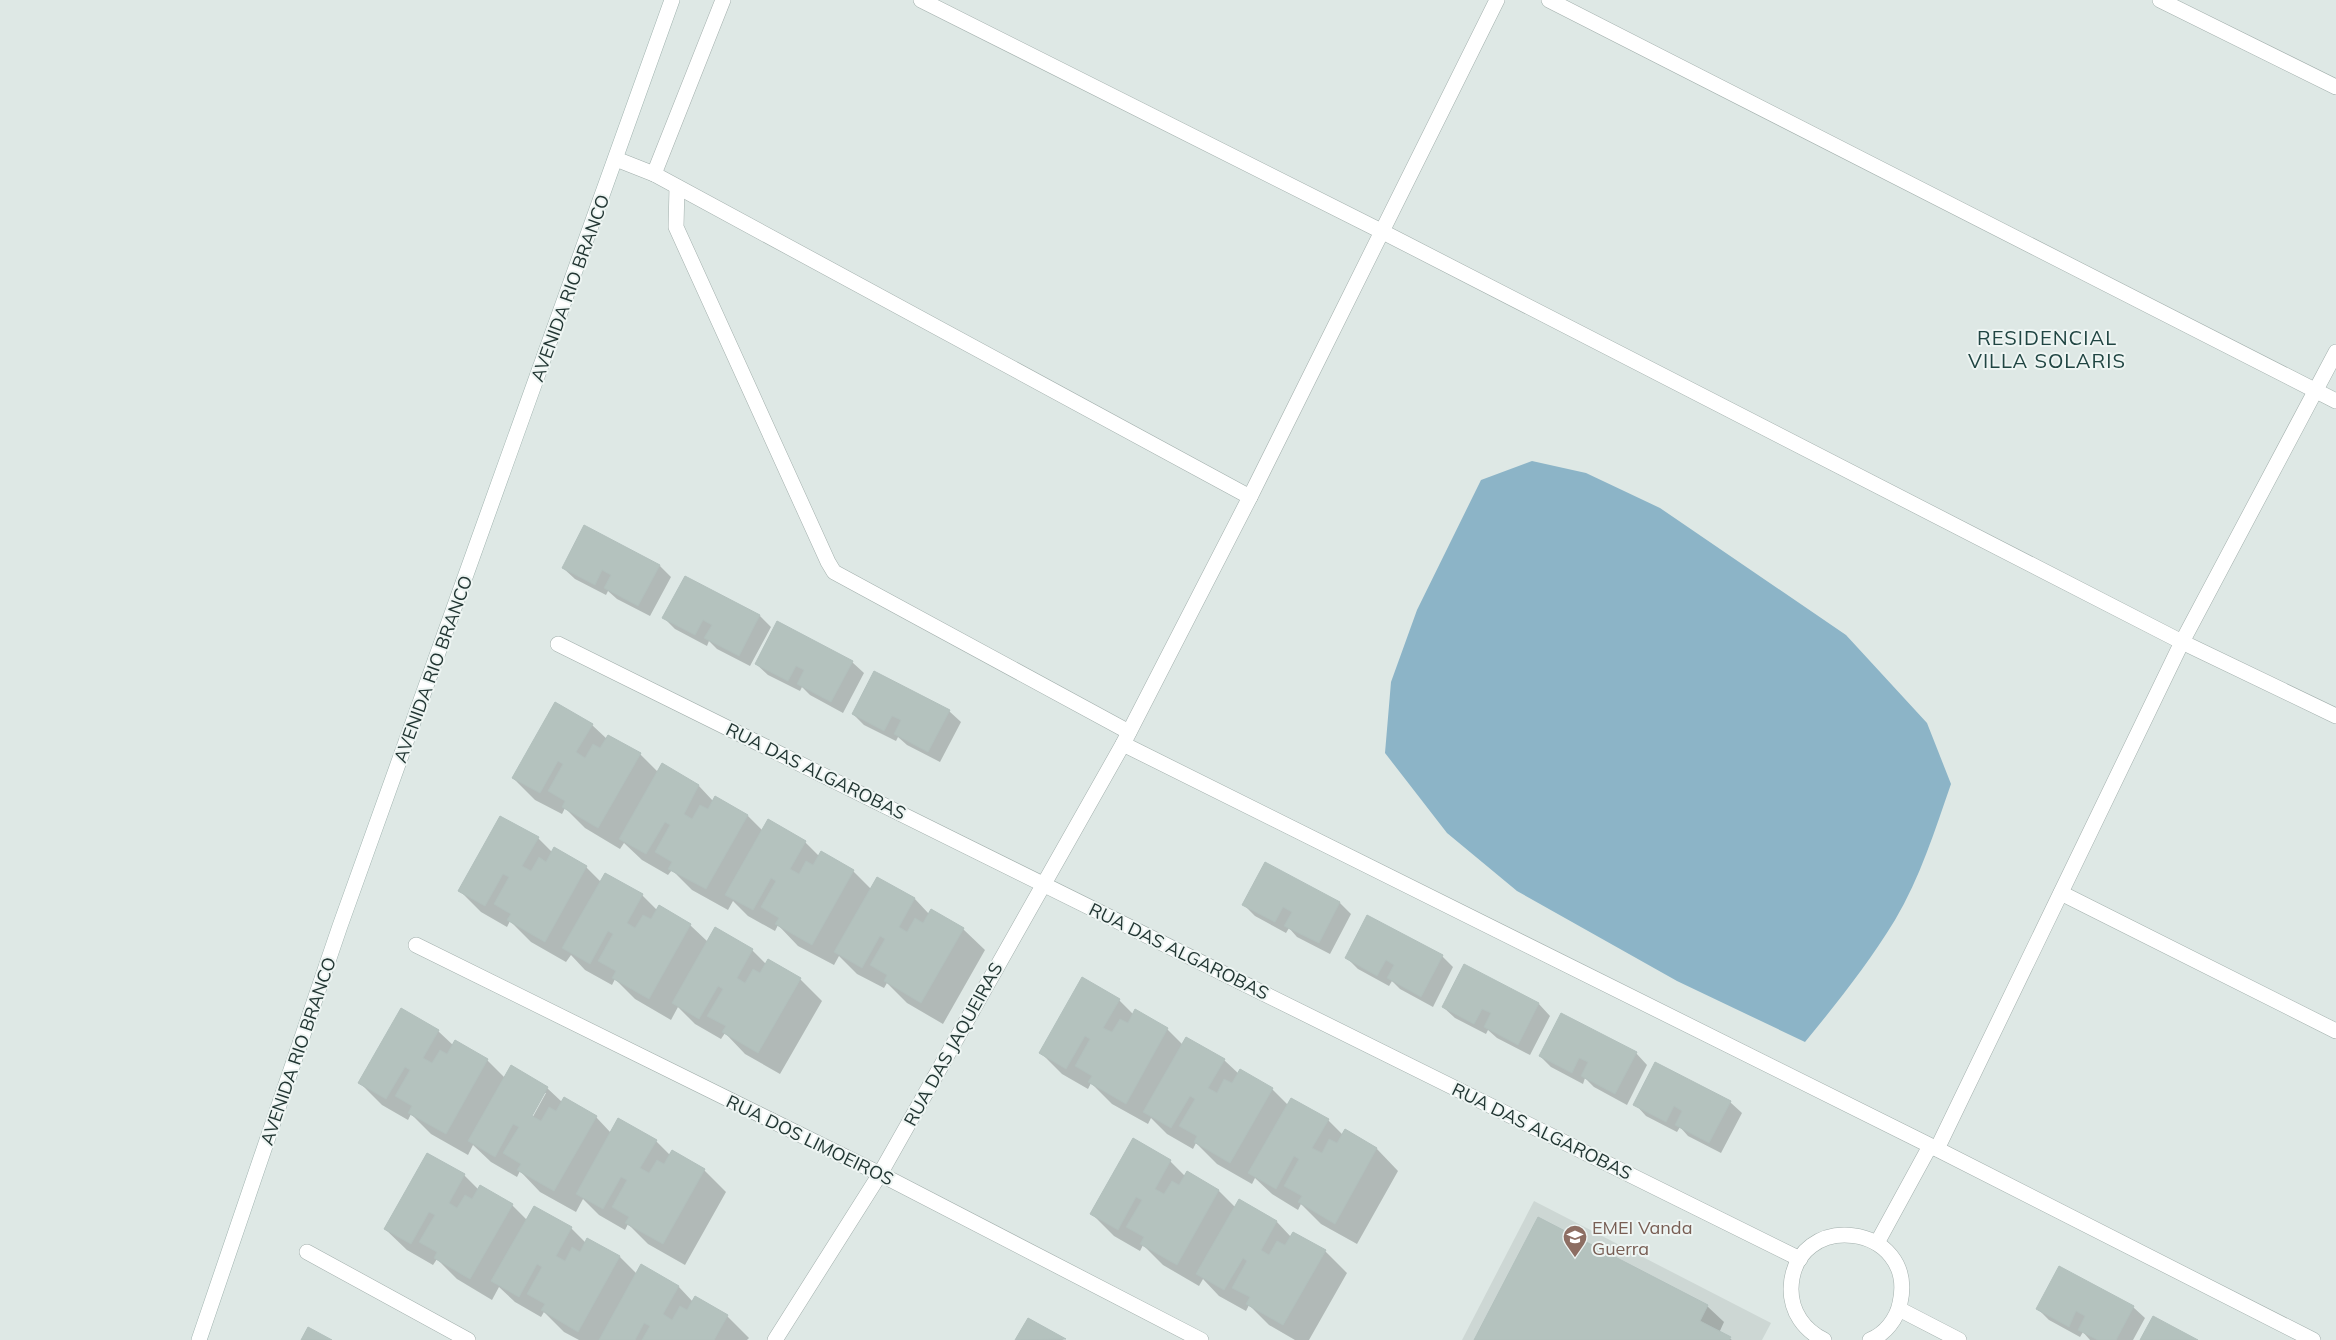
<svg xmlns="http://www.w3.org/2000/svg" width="2336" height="1340" font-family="Mulish,sans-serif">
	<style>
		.built { fill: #cdd7d4 }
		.water { fill: #8cb4c7 }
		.shadow { fill: #0003; fill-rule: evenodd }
		.building { fill: #b4c2be; stroke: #b2c0bd }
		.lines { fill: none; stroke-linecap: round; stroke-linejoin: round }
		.street-casing { stroke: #a2afac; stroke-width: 16 }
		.secondary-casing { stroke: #9fb2ae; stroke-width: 16 }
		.street { stroke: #fff; stroke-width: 15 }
		.secondary { stroke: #fff; stroke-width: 15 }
		.labels { text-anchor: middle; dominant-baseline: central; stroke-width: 4; stroke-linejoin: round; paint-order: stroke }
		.street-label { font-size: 18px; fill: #223633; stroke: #eef5f3 }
		.education-label { font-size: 18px; fill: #785e54; stroke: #eef5f3; text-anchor: start }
		.quarter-label { font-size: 20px; letter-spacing: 1px; fill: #204542; stroke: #eef5f3 }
	</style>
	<rect width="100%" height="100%" fill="#dee8e5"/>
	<polygon class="built" points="1534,1201 1771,1323 1762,1340 1462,1340"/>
	<path class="water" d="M1532,461L1586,473L1660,508L1846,635L1927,723L1951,784C1935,830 1920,878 1895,920C1868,964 1837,1003 1805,1042L1677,981L1517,891L1447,833L1385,753L1391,682L1417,610L1481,480Z"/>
	<g class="shadow">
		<polygon points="660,566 671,577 650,616 617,599 608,591 606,595 575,579 563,568"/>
		<polygon points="685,577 760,616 771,627 750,666 717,649 709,641 707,646 675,629 664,618"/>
		<polygon points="852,662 864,673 843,713 810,695 802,687 800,691 768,675 756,664"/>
		<polygon points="949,711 961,722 940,762 907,745 898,737 896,741 864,725 853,714"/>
		<polygon points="592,725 607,739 640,754 658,772 662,765 699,786 713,801 715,797 748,816 763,831 805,842 820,857 822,853 853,871 871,889 877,878 915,899 929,914 963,929 985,950 943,1024 907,1003 887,983 884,988 857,974 839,956 834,965 798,946 778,925 775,931 748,916 733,901 728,910 692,890 672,870 668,875 642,860 624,843 620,849 585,828 565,808 562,814 535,800 513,778"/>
		<polygon points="538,838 553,853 555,849 586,867 601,882 642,895 657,910 690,925 708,942 752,950 767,965 769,961 800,979 822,1001 780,1074 745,1054 725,1033 721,1039 695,1024 678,1007 671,1020 635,999 615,979 612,985 585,970 571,955 566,962 531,942 510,921 507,927 481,912 459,890"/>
		<polygon points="1265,864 1340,903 1351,914 1330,954 1297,937 1289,928 1286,933 1255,916 1244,905"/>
		<polygon points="1442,956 1453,967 1433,1007 1400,989 1392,981 1389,986 1358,969 1347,958"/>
		<polygon points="1464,966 1539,1004 1550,1016 1530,1055 1497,1038 1488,1030 1486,1034 1455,1018 1443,1007"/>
		<polygon points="1119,1000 1134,1015 1136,1011 1167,1029 1183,1045 1224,1060 1239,1074 1272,1089 1288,1105 1328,1120 1343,1135 1345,1131 1377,1149 1398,1171 1357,1244 1321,1224 1301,1204 1298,1210 1272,1194 1255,1178 1252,1184 1217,1164 1196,1143 1193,1149 1167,1134 1151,1118 1148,1124 1112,1104 1091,1083 1088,1089 1062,1074 1040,1052"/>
		<path d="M438,1031L454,1046L487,1060L505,1078L547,1088L562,1102L596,1117L611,1133L656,1141L671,1156L673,1152L704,1170L726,1192L685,1265L648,1244L628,1224L625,1230L599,1215L583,1199L576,1212L540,1192L520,1171L517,1177L491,1162L473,1145L468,1155L431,1134L411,1114L408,1120L382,1105L360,1083ZM544,1093H546L530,1122L528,1121Z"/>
		<polygon points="1636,1053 1647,1065 1627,1105 1594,1087 1585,1078 1583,1084 1551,1067 1540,1056"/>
		<polygon points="1656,1063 1730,1102 1742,1113 1721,1153 1688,1136 1680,1127 1677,1132 1646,1116 1635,1104"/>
		<polygon points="1134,1140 1170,1161 1185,1176 1187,1172 1219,1191 1236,1208 1239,1201 1277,1222 1291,1237 1325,1251 1347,1273 1309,1340 1295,1340 1269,1325 1249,1305 1246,1311 1219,1296 1203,1279 1199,1286 1163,1265 1143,1245 1140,1251 1114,1236 1092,1214"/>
		<polygon points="464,1175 479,1190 512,1205 527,1220 571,1228 586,1243 588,1240 620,1257 637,1274 642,1266 679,1287 693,1302 727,1316 749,1338 747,1340 579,1340 564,1332 544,1312 541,1317 515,1302 499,1287 492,1300 457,1279 437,1259 433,1265 407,1250 385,1229"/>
		<polygon points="1707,1306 1724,1322 1719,1333 1732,1340 1476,1340"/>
		<polygon points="2133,1307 2145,1318 2133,1340 2090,1340 2083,1332 2080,1337 2049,1320 2038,1309"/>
		<polygon points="1028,1320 1064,1340 1017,1340"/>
	</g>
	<g class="building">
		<polygon points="584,525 660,565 638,606 604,588 611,575 602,570 595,585 562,568"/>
		<polygon points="685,576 760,615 739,656 704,638 712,625 703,620 695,635 662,618"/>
		<polygon points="777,621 853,661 831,702 797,684 804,670 796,666 788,681 755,664"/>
		<polygon points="874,671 950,710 928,752 894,734 901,720 892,716 884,731 852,714"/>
		<polygon points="555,702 593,724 576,752 585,758 593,744 600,748 608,735 641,753 598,828 562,807 565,801 548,791 563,764 558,761 540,793 512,778"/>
		<polygon points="662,763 699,785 684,814 692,819 700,805 708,809 715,796 748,815 706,889 668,869 672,862 655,852 670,825 665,822 646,854 619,839"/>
		<polygon points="500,816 539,837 522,866 531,871 539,857 546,862 554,847 587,866 545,942 507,920 511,914 494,904 509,877 503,874 485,906 458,891"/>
		<polygon points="768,819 806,841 790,869 799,874 806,861 813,865 821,851 854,870 812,945 775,924 779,918 761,907 776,881 771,878 753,910 725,895"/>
		<polygon points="1265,862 1340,902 1319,943 1284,926 1292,912 1283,907 1275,922 1242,905"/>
		<polygon points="605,873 643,894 627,923 635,928 643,915 651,919 659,905 691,924 649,999 612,978 616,971 598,961 613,934 608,931 590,964 562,948"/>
		<polygon points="877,877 915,898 899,927 907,932 915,918 923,923 931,909 964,928 921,1003 884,981 887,975 870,965 885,939 880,936 862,968 834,952"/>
		<polygon points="1367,915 1443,955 1421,997 1387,978 1394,965 1386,960 1377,976 1345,958"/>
		<polygon points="715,927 753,949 737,978 745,983 753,969 760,973 768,959 801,978 758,1053 722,1032 726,1026 707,1016 723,989 718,986 699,1019 672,1003"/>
		<polygon points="1464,964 1539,1003 1518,1045 1484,1027 1491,1013 1482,1009 1474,1024 1442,1007"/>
		<polygon points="1082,977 1120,999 1103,1028 1112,1032 1120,1019 1128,1023 1135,1009 1168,1028 1126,1104 1088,1082 1092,1076 1075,1066 1090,1039 1085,1036 1066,1069 1039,1053"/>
		<polygon points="401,1008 439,1030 423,1058 432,1063 440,1050 447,1054 455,1040 488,1059 446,1134 408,1113 412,1106 395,1096 410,1070 405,1067 386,1099 358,1083"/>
		<polygon points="1561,1013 1637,1052 1615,1094 1581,1076 1588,1062 1579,1058 1572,1073 1539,1056"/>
		<polygon points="1186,1037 1225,1059 1208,1088 1217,1093 1224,1079 1232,1083 1240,1069 1273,1088 1230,1163 1194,1142 1197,1136 1179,1126 1195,1099 1190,1096 1171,1128 1143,1112"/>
		<polygon points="1655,1062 1731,1101 1709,1143 1675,1125 1682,1111 1674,1106 1666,1122 1633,1105"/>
		<polygon points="511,1065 548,1087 532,1116 541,1121 549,1107 556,1111 564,1097 597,1116 554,1191 517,1170 521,1164 503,1153 519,1127 513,1124 495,1157 468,1141"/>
		<polygon points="1291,1098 1329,1119 1312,1148 1322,1153 1329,1139 1337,1143 1345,1129 1377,1148 1335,1224 1298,1202 1302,1196 1284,1186 1299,1159 1294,1156 1276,1189 1248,1173"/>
		<polygon points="618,1118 657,1140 640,1168 649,1173 657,1160 664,1164 672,1150 705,1169 663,1244 625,1223 629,1217 612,1207 627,1180 621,1177 603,1209 576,1194"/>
		<polygon points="1133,1138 1171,1160 1155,1189 1164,1194 1172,1181 1179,1185 1187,1171 1219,1190 1177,1265 1140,1244 1144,1237 1126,1227 1142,1200 1136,1197 1118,1230 1090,1214"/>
		<polygon points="427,1153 465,1174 449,1203 457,1208 465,1195 472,1199 480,1185 513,1204 470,1279 434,1258 437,1252 419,1242 435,1215 429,1212 411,1244 384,1229"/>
		<polygon points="1239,1199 1277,1221 1261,1250 1269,1255 1277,1241 1285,1245 1293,1232 1326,1250 1283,1325 1246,1304 1250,1297 1232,1288 1247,1261 1243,1258 1224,1290 1196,1274"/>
		<polygon points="534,1206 572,1227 556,1256 565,1261 572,1247 580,1252 587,1238 620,1256 578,1332 541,1310 545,1304 527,1294 542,1267 537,1264 519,1297 491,1281"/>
		<polygon points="1538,1217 1708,1305 1700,1321 1731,1337 1729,1340 1474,1340"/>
		<polygon points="641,1264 679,1286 663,1314 672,1320 680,1306 687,1310 695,1296 728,1315 714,1340 642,1340 650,1326 644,1323 635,1340 599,1340"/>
		<polygon points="2059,1266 2134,1306 2116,1340 2098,1340 2078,1330 2085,1316 2076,1311 2069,1327 2036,1309"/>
		<polygon points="2153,1316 2198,1340 2140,1340"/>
		<polygon points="1028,1318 1066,1339 1015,1340"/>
		<polygon points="308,1327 332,1340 301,1340"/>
	</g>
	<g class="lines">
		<defs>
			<g id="street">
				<polyline points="921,0 1381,231 2182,642 2336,716"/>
				<polyline points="1549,0 2336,401"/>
				<polyline points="2160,0 2336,87"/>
				<polyline points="616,159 654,174 1250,497"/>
				<polyline points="654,174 723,0"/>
				<polyline points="677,187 676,227 828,562 834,572 1129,732"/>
				<polyline points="558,644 1800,1259"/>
				<polyline points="1123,744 1937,1149 2313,1340"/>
				<polyline points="2061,893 2336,1031"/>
				<polyline points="416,945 880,1174 1201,1340"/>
				<polyline points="1937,1149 2182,642 2336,352"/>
				<polyline points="1877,1243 1930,1146"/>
				<polyline points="307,1252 468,1340"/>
				<polyline points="1899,1309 1959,1340"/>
				<polyline points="775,1340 880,1174 1123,744 1250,497 1497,0"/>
				<path d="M1824,1340C1804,1330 1791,1312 1791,1289C1793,1208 1918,1223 1900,1303C1897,1319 1885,1334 1870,1340"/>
			</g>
			<polyline id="secondary" points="199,1340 340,926 672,0"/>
		</defs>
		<use href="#street" class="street-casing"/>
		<use href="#secondary" class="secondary-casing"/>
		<use href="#street" class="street"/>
		<use href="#secondary" class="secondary"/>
	</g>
	<defs>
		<symbol id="school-pin" viewBox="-11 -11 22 30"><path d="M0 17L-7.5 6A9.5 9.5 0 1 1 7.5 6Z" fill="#8d6e63" stroke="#eef5f3"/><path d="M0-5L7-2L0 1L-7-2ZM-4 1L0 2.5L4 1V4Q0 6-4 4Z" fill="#fff"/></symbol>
	</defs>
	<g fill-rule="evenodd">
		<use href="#school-pin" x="1561" y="1223" width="28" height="38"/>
	</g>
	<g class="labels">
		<g class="street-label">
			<text transform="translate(570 288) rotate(-70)">AVENIDA RIO BRANCO</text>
			<text transform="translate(433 669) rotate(-70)">AVENIDA RIO BRANCO</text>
			<text transform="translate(816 771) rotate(26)">RUA DAS ALGAROBAS</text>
			<text transform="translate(1179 951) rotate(26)">RUA DAS ALGAROBAS</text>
			<text transform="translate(953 1044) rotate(-61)">RUA DAS JAQUEIRAS</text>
			<text transform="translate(298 1051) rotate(-71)">AVENIDA RIO BRANCO</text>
			<text transform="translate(1542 1131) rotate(26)">RUA DAS ALGAROBAS</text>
			<text transform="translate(810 1140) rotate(26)">RUA DOS LIMOEIROS</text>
		</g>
		<g class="education-label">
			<text x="1592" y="1227">EMEI Vanda<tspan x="1592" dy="21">Guerra</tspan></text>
		</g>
		<g class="quarter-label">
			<text x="2047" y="337">RESIDENCIAL<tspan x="2047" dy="23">VILLA SOLARIS</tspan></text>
		</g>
	</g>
</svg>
